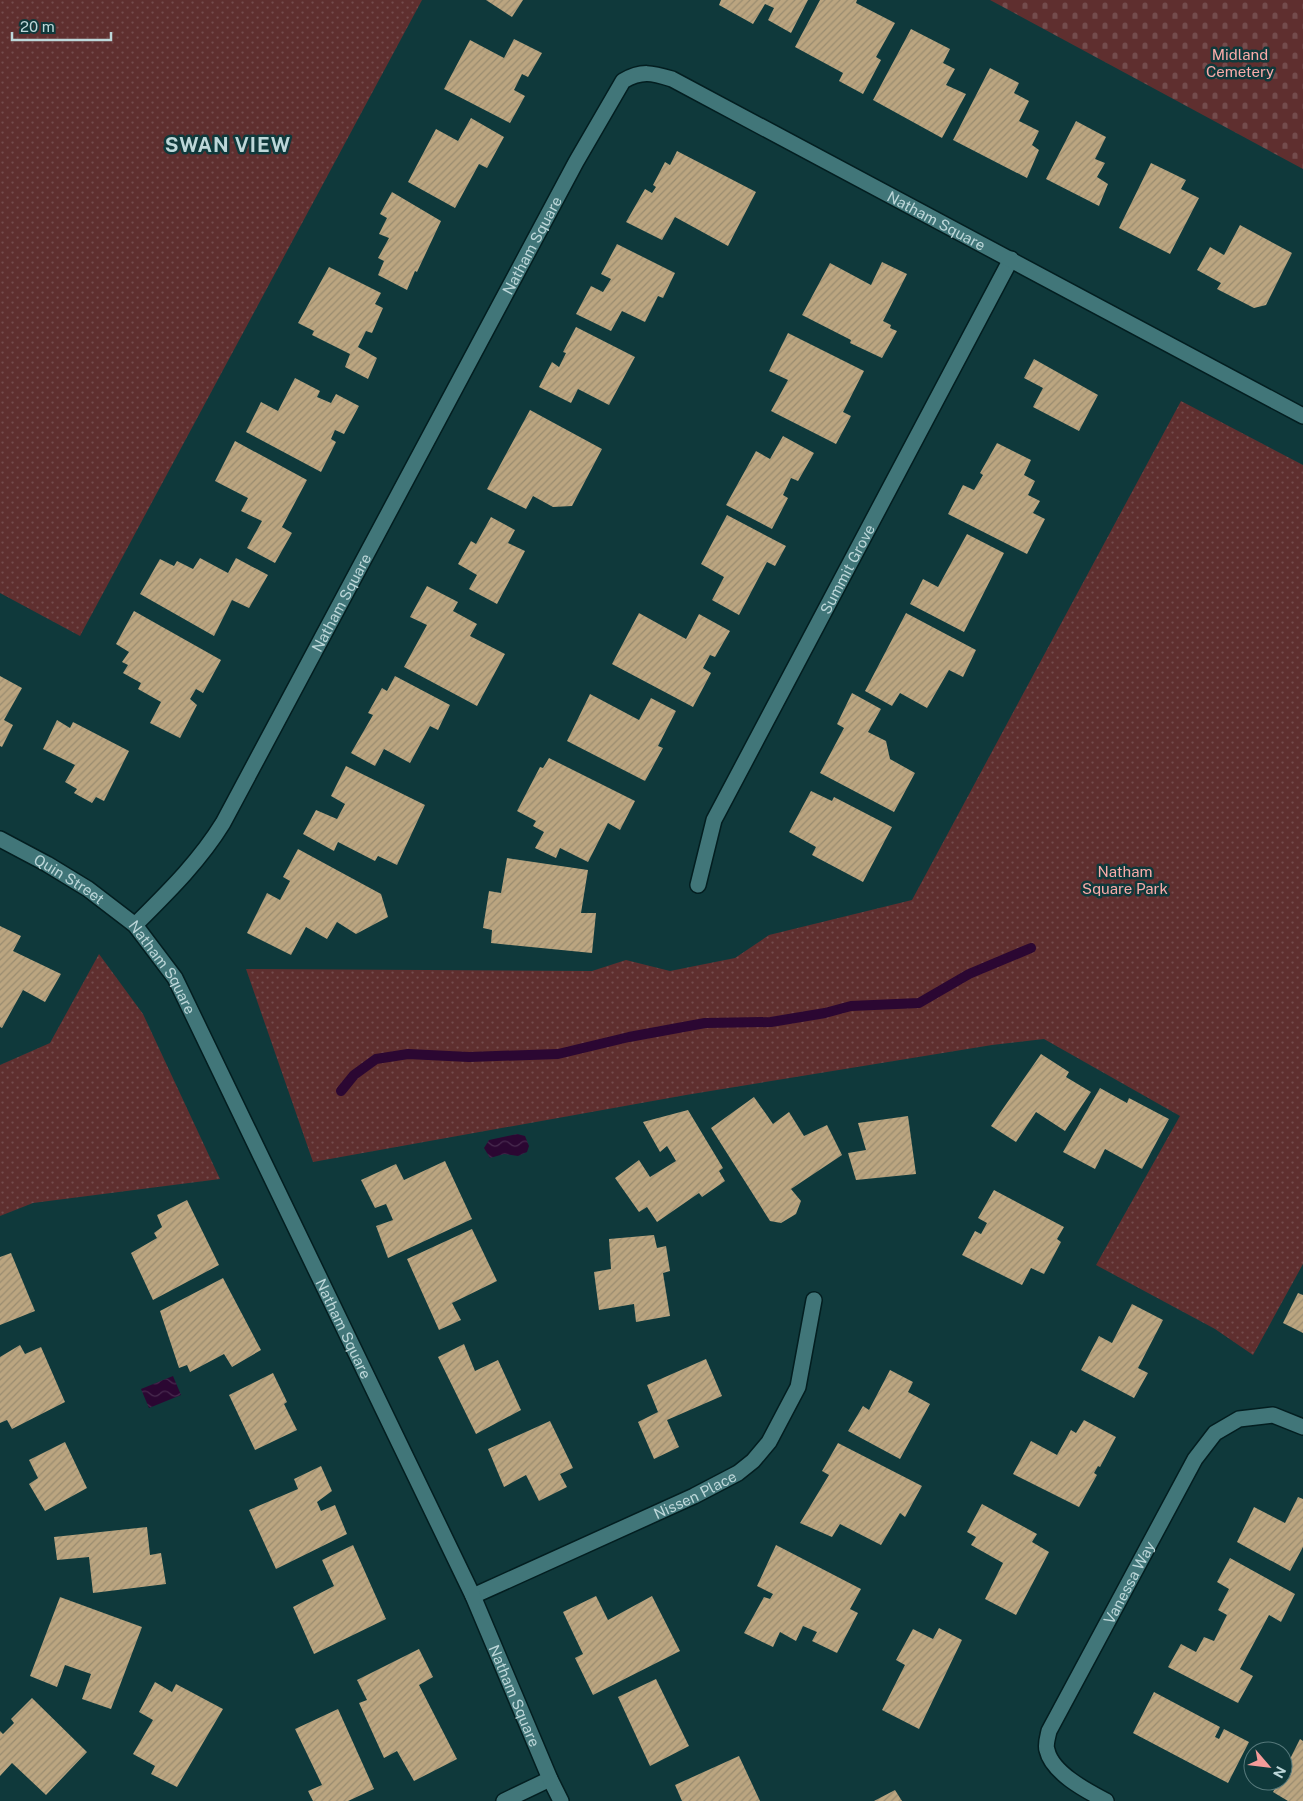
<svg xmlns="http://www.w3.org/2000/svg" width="1303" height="1801" font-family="'Public Sans',sans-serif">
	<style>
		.grass { fill: url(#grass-dots) }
		.cemetery { fill: url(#cemetery-stones) }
		.water { fill: url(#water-waves) }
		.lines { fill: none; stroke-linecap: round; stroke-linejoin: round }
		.stream { stroke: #2b0732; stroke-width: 10 }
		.building { fill: url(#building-hatch) }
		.street-casing { stroke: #031e20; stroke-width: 18 }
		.secondary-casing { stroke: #031e20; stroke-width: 18 }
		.street { stroke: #417679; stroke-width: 15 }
		.secondary { stroke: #417679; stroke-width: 15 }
		.labels { text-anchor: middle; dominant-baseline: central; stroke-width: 5; stroke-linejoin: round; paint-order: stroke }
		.park-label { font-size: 15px; fill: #f9aba9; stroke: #0f393b }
		.street-label { font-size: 15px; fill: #bdd7d9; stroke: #0f393b }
		.district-label { font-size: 20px; font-weight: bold; letter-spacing: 1px; fill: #bdd7d9; stroke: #0f393b }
	</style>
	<defs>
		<pattern id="grass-dots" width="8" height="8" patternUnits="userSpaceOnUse" patternTransform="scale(1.25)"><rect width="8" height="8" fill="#5f2f2f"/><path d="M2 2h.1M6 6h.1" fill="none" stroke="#744c4d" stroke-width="1.8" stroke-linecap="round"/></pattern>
		<pattern id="cemetery-stones" width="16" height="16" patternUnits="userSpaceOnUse" patternTransform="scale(1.25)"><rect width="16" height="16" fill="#5f2f2f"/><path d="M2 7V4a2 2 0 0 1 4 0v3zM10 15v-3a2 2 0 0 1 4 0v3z" fill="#744c4d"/></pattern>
		<pattern id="water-waves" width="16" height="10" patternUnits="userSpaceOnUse" patternTransform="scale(1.25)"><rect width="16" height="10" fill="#2b0732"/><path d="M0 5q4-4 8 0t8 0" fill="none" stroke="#482a4f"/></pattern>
		<pattern id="building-hatch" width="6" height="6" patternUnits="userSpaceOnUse" patternTransform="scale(1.25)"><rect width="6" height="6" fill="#bba580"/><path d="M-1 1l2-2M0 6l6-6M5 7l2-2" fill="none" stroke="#9a8c70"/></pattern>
	</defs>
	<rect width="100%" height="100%" fill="#0f393b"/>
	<g class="grass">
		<polygon points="0,0 422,0 80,636 0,593"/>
		<polygon points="1181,401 1303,465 1303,1264 1253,1355 1215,1329 1096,1265 1180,1116 1044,1039 992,1045 686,1095 313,1162 246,969 592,971 626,960 670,971 735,958 769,935 912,900"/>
		<polygon points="99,954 143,1014 220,1179 33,1203 0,1216 0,1065 50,1043"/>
	</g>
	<polygon class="cemetery" points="990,0 1303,0 1303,169"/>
	<g class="water">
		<polygon points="517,1134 525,1136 529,1146 527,1152 518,1156 504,1154 490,1158 484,1148 489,1140"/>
		<polygon points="173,1376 181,1395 149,1408 141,1389"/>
	</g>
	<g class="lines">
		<polyline class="stream" points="341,1091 354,1075 376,1059 408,1054 469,1057 558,1054 629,1037 705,1023 771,1022 825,1013 851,1006 919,1003 969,974 1031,948"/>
	</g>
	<g class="building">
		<polygon points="486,0 523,0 512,17"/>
		<polygon points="721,0 808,0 791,33 768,20 774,8 765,4 753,24 719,5"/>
		<polygon points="820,0 857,0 856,3 895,23 876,57 881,60 863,94 839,81 843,73 795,47"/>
		<polygon points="911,29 950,49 943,63 955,69 946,85 966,94 942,138 873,100"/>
		<polygon points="514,39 542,53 528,77 522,74 514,90 525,96 510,123 444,89 470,40 504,58"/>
		<polygon points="990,68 1019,83 1014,93 1029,101 1019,121 1039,131 1032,145 1039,150 1027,178 953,140"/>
		<polygon points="471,118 504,137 487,168 479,164 455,208 408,182 436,129 458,141"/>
		<polygon points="1076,121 1106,137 1095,159 1105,163 1097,177 1108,184 1099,206 1046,179"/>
		<polygon points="677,151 756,192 728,246 675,217 662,240 626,222 645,189 652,193 656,187 653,185 665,162 670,165"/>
		<polygon points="1151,163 1186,180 1181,189 1199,198 1170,254 1119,228"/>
		<polygon points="392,192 441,221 417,272 415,271 407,290 378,275 384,261 378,258 389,238 379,234 387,218 380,214"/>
		<polygon points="1240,225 1292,253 1266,305 1254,308 1217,289 1221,283 1197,270 1210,247 1224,255"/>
		<polygon points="617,244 675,273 663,298 658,296 645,322 622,311 611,331 576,314 591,286 603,292 611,279 601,274"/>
		<polygon points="882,262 907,274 883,321 891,325 890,328 897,331 882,358 850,343 851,340 802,315 830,263 871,285"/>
		<polygon points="329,267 381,293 375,304 383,308 372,333 366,331 358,347 377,358 368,379 345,367 350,354 312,335 314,331 298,323"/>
		<polygon points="576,327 635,357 609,405 578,389 571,403 539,387 552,362 559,367 566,353 563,352"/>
		<polygon points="788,333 864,371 843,412 851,416 836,444 771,411 788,380 769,371"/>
		<polygon points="1034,359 1098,395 1079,431 1033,407 1043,388 1024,378"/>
		<polygon points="295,378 320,391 317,397 331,403 336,394 359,406 344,434 335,430 331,439 336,442 321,472 246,432 261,402 278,411"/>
		<polygon points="530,410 602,449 572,506 553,507 533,496 526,509 487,489"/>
		<polygon points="783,436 814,453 798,481 791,478 783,495 788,498 772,529 726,505 756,451 770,459"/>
		<polygon points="235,441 307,480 282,527 292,533 275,563 247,548 262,521 241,511 248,498 215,481"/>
		<polygon points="997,443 1031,460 1024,475 1035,481 1028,495 1040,501 1033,513 1045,519 1027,554 948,514 963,485 974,490 983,475 980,473"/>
		<polygon points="727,515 786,546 775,566 767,562 739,615 712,600 724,577 701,564"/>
		<polygon points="491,517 515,530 508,543 525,551 497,604 469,589 477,575 458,564 471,541 476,544"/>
		<polygon points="967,534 1004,553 964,632 910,604 923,579 938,587"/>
		<polygon points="200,558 228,573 236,558 268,575 249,608 232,600 214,636 140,594 160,559 174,566 177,561 193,569"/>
		<polygon points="427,586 458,602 453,611 477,624 470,636 505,654 477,706 404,667 427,625 410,617"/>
		<polygon points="134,611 221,660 203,693 196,689 190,699 197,705 180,738 150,723 161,702 138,689 141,683 123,673 128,665 122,662 129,652 116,644"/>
		<polygon points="639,613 686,639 699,614 730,631 715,657 710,655 703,668 711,673 693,707 612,664"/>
		<polygon points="906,613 976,650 963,677 949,670 927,708 900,693 892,706 865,691"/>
		<polygon points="0,676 22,688 4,720 13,725 2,747 0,746"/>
		<polygon points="395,676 450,705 438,730 430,726 410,763 384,749 375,766 351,753 373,715 368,713 382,688 387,691"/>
		<polygon points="852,693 881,709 868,732 886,741 890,759 915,773 894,812 820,773 844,728 837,724"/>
		<polygon points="590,694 639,720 651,698 676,711 658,746 663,748 645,781 567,741"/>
		<polygon points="57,720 70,728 73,722 129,751 104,801 96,797 92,803 74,793 77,789 65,782 75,765 43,749"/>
		<polygon points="549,758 635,801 620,830 608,823 588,862 560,848 556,858 535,848 544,832 533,826 536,821 517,811 540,767 543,768"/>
		<polygon points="346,766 425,805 397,865 378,856 375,861 338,842 334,851 303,834 316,810 337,819 345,804 331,796"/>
		<polygon points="811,791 832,801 834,797 892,827 863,882 812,855 816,847 789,832"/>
		<polygon points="298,849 381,894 388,917 356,934 337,922 327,939 306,927 291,955 247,933 267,893 280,900 290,881 283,877"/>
		<polygon points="507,858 588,870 581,913 596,913 592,953 491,943 492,930 483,928 489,891 501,893"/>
		<polygon points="0,926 21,936 13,951 61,974 45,1002 23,990 2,1028 0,1027"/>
		<polygon points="1041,1054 1069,1072 1066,1077 1091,1092 1065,1131 1036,1112 1016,1142 991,1126"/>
		<polygon points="1100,1088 1127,1103 1129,1098 1169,1119 1142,1169 1105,1149 1095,1169 1063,1152"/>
		<polygon points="754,1097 773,1124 789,1112 804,1136 827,1125 842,1155 791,1189 801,1201 796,1214 781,1223 770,1221 711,1128"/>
		<polygon points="688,1110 723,1168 719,1171 725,1181 702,1197 699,1193 657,1222 647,1207 639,1212 615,1178 639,1160 650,1177 676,1161 667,1146 660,1152 643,1122"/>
		<polygon points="908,1116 916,1174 856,1180 848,1153 866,1150 858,1123"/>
		<polygon points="445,1161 472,1219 388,1258 376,1226 393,1220 386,1204 375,1208 361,1180 396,1164 404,1180"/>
		<polygon points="994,1190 1064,1227 1057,1239 1061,1242 1044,1274 1031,1268 1022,1285 962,1255 975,1231 981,1234 987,1223 978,1218"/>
		<polygon points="187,1200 219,1265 153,1300 131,1253 157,1238 154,1233 162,1227 157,1215"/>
		<polygon points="472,1229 497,1281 452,1303 461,1320 439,1330 407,1259"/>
		<polygon points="654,1235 657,1248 666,1246 670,1271 663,1273 670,1316 636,1322 634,1304 599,1310 594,1272 611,1269 609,1239"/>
		<polygon points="11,1253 35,1311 0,1325 0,1257"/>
		<polygon points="223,1278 261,1350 232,1367 224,1354 190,1372 187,1365 179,1368 160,1311"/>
		<polygon points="1298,1293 1303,1295 1303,1333 1283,1323"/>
		<polygon points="1132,1304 1163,1320 1138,1368 1148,1373 1134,1398 1081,1370 1099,1336 1112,1343"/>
		<polygon points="464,1344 475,1371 498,1360 521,1410 476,1434 438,1357"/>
		<polygon points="20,1345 25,1354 41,1347 65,1402 12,1429 7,1420 0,1423 0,1357"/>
		<polygon points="706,1359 722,1396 667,1420 679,1447 654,1459 638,1422 658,1412 647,1385"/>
		<polygon points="890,1370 913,1382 908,1392 930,1404 900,1459 848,1431 863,1406 869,1410"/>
		<polygon points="273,1373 287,1402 284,1404 297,1430 255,1450 229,1395"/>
		<polygon points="1084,1420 1116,1437 1100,1467 1098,1466 1094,1473 1097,1475 1079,1507 1013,1474 1031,1441 1057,1455 1071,1430 1076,1433"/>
		<polygon points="550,1421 573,1468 560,1474 567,1487 539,1501 526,1475 504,1487 488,1449"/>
		<polygon points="65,1442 87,1488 45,1511 29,1484 38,1478 29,1460"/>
		<polygon points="838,1443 922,1486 905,1517 900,1513 881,1545 840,1524 832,1537 800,1523 829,1475 822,1471"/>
		<polygon points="321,1466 332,1491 317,1502 321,1511 335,1505 347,1534 276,1569 249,1510 298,1489 294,1479"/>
		<polygon points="1298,1497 1303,1499 1303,1547 1290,1571 1237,1542 1254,1507 1285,1523"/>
		<polygon points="982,1504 1037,1534 1032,1542 1049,1552 1016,1615 985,1599 1003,1563 971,1545 976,1537 967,1532"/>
		<polygon points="147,1527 150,1555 161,1553 166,1584 93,1593 89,1557 57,1560 54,1537"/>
		<polygon points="353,1545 386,1619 314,1654 293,1607 334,1586 322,1560"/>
		<polygon points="776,1545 861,1589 850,1609 858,1613 837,1653 812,1641 817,1632 803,1626 796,1641 780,1632 773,1647 744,1633 764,1597 770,1599 773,1594 757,1586"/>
		<polygon points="1230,1558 1295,1594 1281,1622 1269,1615 1240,1669 1253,1676 1238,1703 1168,1667 1181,1644 1196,1652 1204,1637 1214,1641 1227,1615 1218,1610 1229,1589 1217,1582"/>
		<polygon points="596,1596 608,1620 652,1596 680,1651 593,1695 575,1658 583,1654 563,1612"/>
		<polygon points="60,1597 142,1627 111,1709 82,1699 91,1674 65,1665 57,1687 30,1676"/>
		<polygon points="939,1628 962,1640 919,1729 882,1710 905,1665 896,1660 913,1629 933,1639"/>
		<polygon points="419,1649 433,1677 419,1685 457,1759 414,1781 397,1751 384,1758 359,1703 367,1700 357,1680"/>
		<polygon points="656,1679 689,1746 650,1766 618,1697"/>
		<polygon points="155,1682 172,1692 176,1684 223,1709 177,1787 151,1774 155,1766 133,1754 153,1720 139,1712"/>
		<polygon points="1154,1692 1220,1727 1215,1737 1219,1739 1224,1729 1249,1742 1228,1783 1133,1733"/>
		<polygon points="32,1698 87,1752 46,1795 12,1763 0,1776 0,1731 3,1734 14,1723 11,1719"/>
		<polygon points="338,1709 374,1789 348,1801 313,1801 308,1791 322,1785 295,1729"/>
		<polygon points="1300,1739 1303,1741 1303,1801 1288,1801 1273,1792 1279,1781 1283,1781 1283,1773"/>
		<polygon points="739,1756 760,1801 682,1801 675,1785"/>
		<polygon points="895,1790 902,1801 874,1801"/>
	</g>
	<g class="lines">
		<defs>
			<g id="street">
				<path id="s1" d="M698,885L714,820L1011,259"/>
				<path id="s2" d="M135,925C167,893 199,862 223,823L576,162L623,81C642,70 652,73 672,79L1303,416"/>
				<path id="s3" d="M473,1596L694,1496L738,1473L753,1461L769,1442L798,1387L814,1300"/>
				<polyline points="504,1801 550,1779"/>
				<path id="s4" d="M1106,1801C1087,1791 1052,1773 1047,1750C1045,1745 1048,1736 1049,1731L1195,1459L1215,1433L1239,1419L1273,1415L1303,1427"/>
			</g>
			<g id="secondary">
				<path id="s5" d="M0,839L47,864L88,889L135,925L175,978L473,1596L550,1779L561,1801"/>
			</g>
		</defs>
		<use href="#street" class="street-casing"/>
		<use href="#secondary" class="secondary-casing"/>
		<use href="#street" class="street"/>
		<use href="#secondary" class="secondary"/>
	</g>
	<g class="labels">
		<g class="park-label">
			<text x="1240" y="54">Midland<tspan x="1240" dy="17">Cemetery</tspan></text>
			<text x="1125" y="871">Natham<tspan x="1125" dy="17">Square Park</tspan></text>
		</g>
		<g class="street-label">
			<text stroke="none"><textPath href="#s2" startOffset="1329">Natham Square</textPath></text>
			<text stroke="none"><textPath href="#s2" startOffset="790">Natham Square</textPath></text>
			<text stroke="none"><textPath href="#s1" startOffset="351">Summit Grove</textPath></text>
			<text stroke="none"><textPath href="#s2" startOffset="385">Natham Square</textPath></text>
			<text stroke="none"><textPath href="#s5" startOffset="80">Quin Street</textPath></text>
			<text stroke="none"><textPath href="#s5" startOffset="211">Natham Square</textPath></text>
			<text stroke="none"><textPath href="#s5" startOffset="616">Natham Square</textPath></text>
			<text stroke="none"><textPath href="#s3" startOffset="244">Nissen Place</textPath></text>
			<text stroke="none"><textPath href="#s4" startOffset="268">Vanessa Way</textPath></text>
			<text stroke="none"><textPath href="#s5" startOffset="1021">Natham Square</textPath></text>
		</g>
		<g class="district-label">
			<text x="228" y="145">SWAN VIEW</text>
		</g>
	</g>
	<g transform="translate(1268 1766) rotate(118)"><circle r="24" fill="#0f393b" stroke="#55787a"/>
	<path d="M0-4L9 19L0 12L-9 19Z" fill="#f59b99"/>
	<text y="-8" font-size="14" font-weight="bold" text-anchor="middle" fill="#bdd7d9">N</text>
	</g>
	<path d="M12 32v8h99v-8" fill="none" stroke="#bdd7d9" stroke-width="2.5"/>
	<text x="20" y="32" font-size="15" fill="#bdd7d9" stroke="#0f393b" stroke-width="4" paint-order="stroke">20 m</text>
</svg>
